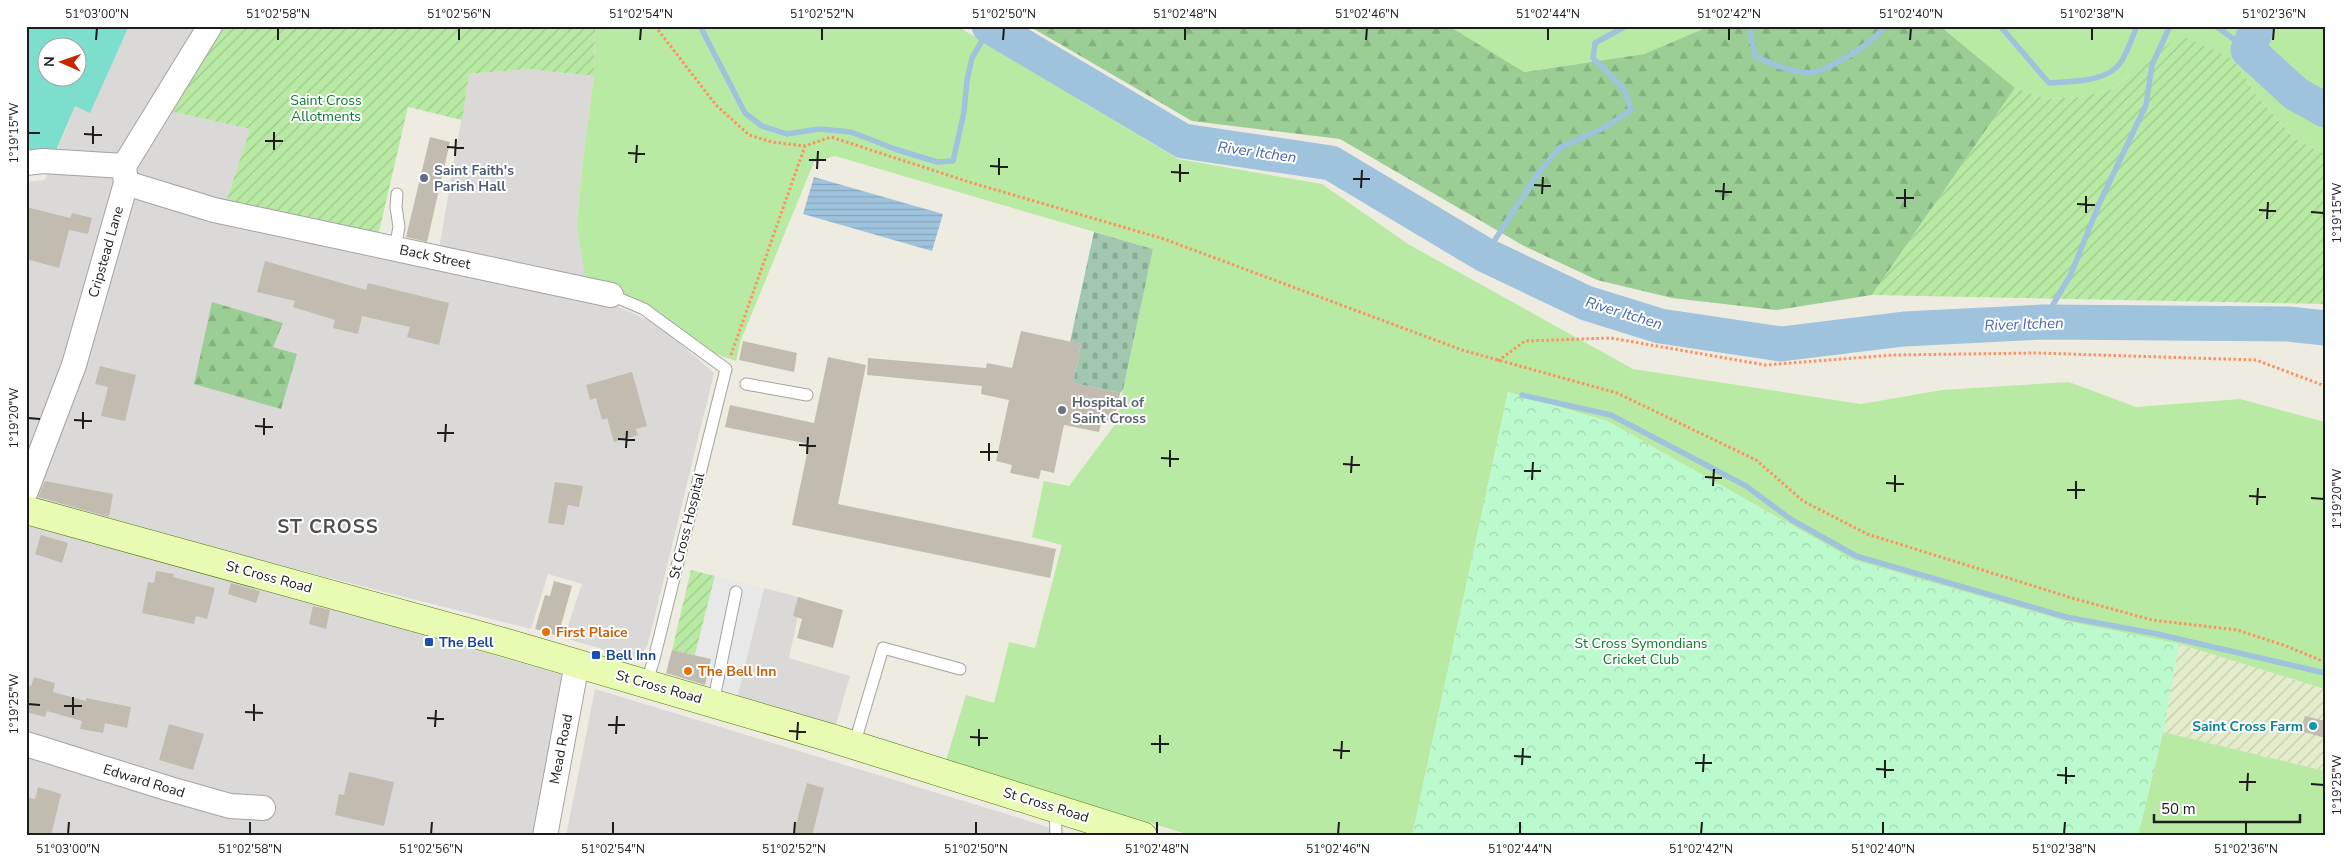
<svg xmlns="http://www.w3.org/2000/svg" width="2351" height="862" font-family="'Nunito Sans',sans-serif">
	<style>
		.residential { fill: #dad9d8 }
		.farmland { fill: url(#farmland-furrows) }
		.grass { fill: #b9eaa4 }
		.forest { fill: url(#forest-firs) }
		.cemetery { fill: url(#cemetery-stones) }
		.park { fill: url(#park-crowns) }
		.garden { fill: url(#garden-furrows) }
		.pitch { fill: #7cdfcd; fill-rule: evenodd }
		.parking { fill: #e8e8e8 }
		.water { fill: url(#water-rules) }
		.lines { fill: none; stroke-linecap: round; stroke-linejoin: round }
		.stream { stroke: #9fc3dd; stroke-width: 5.5 }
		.river { stroke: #9fc3dd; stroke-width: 35 }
		.building { fill: #c2bbb0 }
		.lane-casing { stroke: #a3a3a3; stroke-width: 13 }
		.street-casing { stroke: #a3a3a3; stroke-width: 26 }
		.secondary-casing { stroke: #517302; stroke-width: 29 }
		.path { stroke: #fd9162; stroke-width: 3; stroke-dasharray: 2.5 2.5; stroke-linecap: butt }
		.lane { stroke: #fff; stroke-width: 11 }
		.street { stroke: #fff; stroke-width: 24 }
		.secondary { stroke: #e8fbb2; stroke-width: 28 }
		.ticks { fill: none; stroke: #1c1c1c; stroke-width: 2 }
		.service-dot { fill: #5c6f8a; stroke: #fff; stroke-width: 2 }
		.worship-dot { fill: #6b7280; stroke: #fff; stroke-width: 2 }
		.food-dot { fill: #e8710a; stroke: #fff; stroke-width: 2 }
		.transit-dot { fill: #1a4fb4; stroke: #fff; stroke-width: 2 }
		.culture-dot { fill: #0f9aa8; stroke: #fff; stroke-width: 2 }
		.labels { text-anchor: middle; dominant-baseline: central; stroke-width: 4; stroke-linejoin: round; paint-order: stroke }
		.park-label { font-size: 14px; fill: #097b29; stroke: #fff }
		.service-label { font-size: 14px; font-weight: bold; fill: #4e5e75; stroke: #fff; text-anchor: start }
		.street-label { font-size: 14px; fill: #1c1c1c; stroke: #fff }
		.worship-label { font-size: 14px; font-weight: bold; fill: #5b616d; stroke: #fff; text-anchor: start }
		.food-label { font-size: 14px; font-weight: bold; fill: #c56008; stroke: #fff; text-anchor: start }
		.transit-label { font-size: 14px; font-weight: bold; fill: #164399; stroke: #fff; text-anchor: start }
		.culture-label { font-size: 14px; font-weight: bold; fill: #0d838f; stroke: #fff; text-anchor: end }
		.water-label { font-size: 15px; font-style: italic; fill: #4766ad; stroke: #fff }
		.district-label { font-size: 19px; font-weight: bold; letter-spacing: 1px; fill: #4f4f4f; stroke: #fff }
		.neatline { fill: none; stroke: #1c1c1c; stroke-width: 2 }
		.ticks-label { font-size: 12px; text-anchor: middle; fill: #1c1c1c }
	</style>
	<defs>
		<pattern id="farmland-furrows" width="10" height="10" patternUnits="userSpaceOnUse" patternTransform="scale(1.25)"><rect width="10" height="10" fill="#e4edcb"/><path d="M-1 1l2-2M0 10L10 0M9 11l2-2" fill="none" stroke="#c3cbae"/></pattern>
		<pattern id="forest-firs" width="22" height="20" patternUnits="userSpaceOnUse" patternTransform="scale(1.25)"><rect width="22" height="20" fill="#9ace94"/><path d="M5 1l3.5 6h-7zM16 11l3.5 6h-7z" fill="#84b07f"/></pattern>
		<pattern id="cemetery-stones" width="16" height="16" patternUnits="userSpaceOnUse" patternTransform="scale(1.25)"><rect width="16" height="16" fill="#a1c7ae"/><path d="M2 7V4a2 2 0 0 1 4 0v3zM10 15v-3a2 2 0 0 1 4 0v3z" fill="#8aaa95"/></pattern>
		<pattern id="park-crowns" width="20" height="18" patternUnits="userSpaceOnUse" patternTransform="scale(1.25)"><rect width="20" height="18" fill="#bbfacd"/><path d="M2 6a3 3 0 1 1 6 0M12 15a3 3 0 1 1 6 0" fill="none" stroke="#a0d6af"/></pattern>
		<pattern id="garden-furrows" width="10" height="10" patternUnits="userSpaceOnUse" patternTransform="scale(1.25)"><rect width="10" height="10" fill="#b9eaa4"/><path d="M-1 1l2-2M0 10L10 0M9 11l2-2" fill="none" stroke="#9ec88d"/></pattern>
		<pattern id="water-rules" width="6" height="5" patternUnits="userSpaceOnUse" patternTransform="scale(1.25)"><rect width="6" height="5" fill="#9fc3dd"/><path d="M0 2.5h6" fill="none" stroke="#88a7bd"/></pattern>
	</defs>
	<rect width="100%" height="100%" fill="#eeece1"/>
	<g class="residential">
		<polygon points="129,26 207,26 159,108 250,129 226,202 439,249 469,74 527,69 594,76 582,167 577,225 584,274 612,304 659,325 714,373 648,644 638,659 564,638 582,584 548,574 531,629 26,501 26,182 45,180 75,106 90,112"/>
		<polygon points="26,517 373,611 438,639 570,677 537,836 26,836"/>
		<polygon points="764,588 802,598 789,658 850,676 835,728 737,698"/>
		<polygon points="595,689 1026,820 1075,836 566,836"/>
	</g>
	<polygon class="farmland" points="2179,644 2325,689 2325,771 2163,732"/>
	<g class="grass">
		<polygon points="595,26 957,26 1178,159 1322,184 1408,244 1633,369 1861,404 1942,390 2069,382 2136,407 2240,399 2325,422 2325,689 2179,644 2065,621 1853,560 1607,421 1508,392 1412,836 1193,836 946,760 966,695 994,703 1009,642 1035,648 1062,545 1032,537 1044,481 1069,486 1116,423 1153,249 835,156 814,162 741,340 736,361 711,352 603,290 584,274 577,225 582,167 594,76"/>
		<polygon points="1442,26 1710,26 1644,54 1523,72 1452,28"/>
		<polygon points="1940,26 2325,26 2325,154 2295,139 2256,95 2233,59 2130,75 2113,89 2081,97 2048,99 2015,88"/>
		<polygon points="2163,732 2325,771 2325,836 2138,836"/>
	</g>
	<g class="forest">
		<polygon points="1029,26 1442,26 1452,28 1524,72 1644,54 1710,26 1940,26 2015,88 1872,295 1776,310 1672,298 1597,280 1524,246 1340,139 1192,121"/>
		<polygon points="212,302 283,323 273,347 297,354 281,409 194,384"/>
	</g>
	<polygon class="cemetery" points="1094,232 1153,249 1123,390 1120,393 1073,383 1081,344 1070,342"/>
	<polygon class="park" points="1508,392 1607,421 1853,560 2065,621 2179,644 2163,732 2138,836 1412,836"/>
	<g class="garden">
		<polygon points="218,26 595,26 594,76 527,69 469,74 462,120 408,107 378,236 226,202 250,129 170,111"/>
		<polygon points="2180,35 2233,59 2256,95 2295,139 2325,154 2325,304 1872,295 2015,88 2048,99 2081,97 2113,89"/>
		<polygon points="691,570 715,576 695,655 672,650"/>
	</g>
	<path class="pitch" d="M26,26H129L90,113L75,106L55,153L26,156ZM48,48H78V78H48Z"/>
	<polygon class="parking" points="715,576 764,588 737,698 704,689 711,659 695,655"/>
	<polygon class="water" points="814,177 943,214 932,251 803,214"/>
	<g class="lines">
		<g class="stream">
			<polyline points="700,26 745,113 762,126 787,134 819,129 851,132 895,149 937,162 953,161 964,112 967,80 972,58 990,27"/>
			<path d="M1749,26L1755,56C1769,63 1798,75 1814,72C1834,67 1873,43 1885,26"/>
			<path d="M2000,26L2049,83C2071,81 2107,83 2121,62C2128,51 2132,38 2137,26"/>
			<polyline points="2216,26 2248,50"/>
			<polyline points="1485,255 1537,175 1559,148 1604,128 1631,110 1624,89 1593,58 1595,43 1626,26"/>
			<polyline points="2043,322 2071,274 2099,204 2146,105 2152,65 2170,26"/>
			<polyline points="1522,395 1611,415 1746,486 1792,520 1856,556 2066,617 2157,634 2325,673"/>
		</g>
		<g class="river">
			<polyline points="989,26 1183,141 1331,163 1485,255 1586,303 1660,326 1781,344 1904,329 2043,322 2288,324 2325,328"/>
			<polyline points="2258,26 2248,50 2296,94 2325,110"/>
		</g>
	</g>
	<g class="building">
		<polygon points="430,137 450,142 427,242 406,237"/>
		<polygon points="26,207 70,218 72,213 92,218 88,234 69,230 59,268 26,259"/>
		<polygon points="265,261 366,290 368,283 449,303 439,345 407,337 410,327 362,316 358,334 333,328 335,320 293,307 295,301 257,292"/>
		<polygon points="1021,331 1081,344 1073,383 1120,393 1114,422 1102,419 1099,432 1064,425 1054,473 1041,470 1039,479 1010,473 1012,465 996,461 1009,400 981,394 982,386 867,375 868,358 986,368 987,363 1012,368"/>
		<polygon points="743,341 797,353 794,372 739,360"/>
		<polygon points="828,357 866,365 838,504 1056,549 1050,578 792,525 809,444 725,427 730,405 814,423"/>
		<polygon points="100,366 136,375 125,421 101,416 108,387 95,384"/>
		<polygon points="632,372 647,426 636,429 638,435 614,442 607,418 602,420 596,398 590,400 586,385"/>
		<polygon points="45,481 113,494 109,517 38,497"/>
		<polygon points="555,482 583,486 579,507 568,505 564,525 548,523"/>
		<polygon points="41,535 68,543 62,563 35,554"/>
		<polygon points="156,571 174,574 173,577 215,588 207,619 196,616 194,624 142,613 148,582 154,583"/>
		<polygon points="554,581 572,586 558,636 535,629 545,595 550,596"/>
		<polygon points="231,583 260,591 256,603 228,594"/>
		<polygon points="798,597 843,610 833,648 797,638 802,619 793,616"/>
		<polygon points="313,606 330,610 326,629 309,624"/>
		<polygon points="672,650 711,659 705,685 666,673"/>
		<polygon points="34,677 55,683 53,692 86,701 86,698 131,707 127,728 105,723 103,733 80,729 82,721 47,711 45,717 26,712 26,684 31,686"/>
		<polygon points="2305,716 2325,721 2325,738 2301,731"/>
		<polygon points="169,724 204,734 193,770 159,760"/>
		<polygon points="349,772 394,782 384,826 335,815 339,794 344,795"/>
		<polygon points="807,783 824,788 812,836 793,836"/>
		<polygon points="38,787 61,794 51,836 26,836 26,797 35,799"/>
	</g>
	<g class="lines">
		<defs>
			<g id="lane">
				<polyline points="395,248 399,227 396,207 397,194"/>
				<polyline points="611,295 644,309 726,369 654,659 646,684"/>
				<polyline points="746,384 807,395"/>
				<polyline points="713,703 736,592"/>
				<polyline points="854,745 883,648 960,669"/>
				<polyline points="1055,808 1056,836"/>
			</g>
			<g id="street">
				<polyline points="26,163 43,161 124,166"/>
				<polyline points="126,183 214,210 611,295"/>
				<polyline points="26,491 74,365 126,183 124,166 210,26"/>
				<polyline points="26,744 170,789 230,806 263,808"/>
				<polyline points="545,836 577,663"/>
			</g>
			<polyline id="secondary" points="26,510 507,643 831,738 1143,836"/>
		</defs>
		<use href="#lane" class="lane-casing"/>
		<use href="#street" class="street-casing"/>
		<use href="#secondary" class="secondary-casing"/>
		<g class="path">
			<polyline points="655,26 716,105 749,135 772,142 805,146 831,137 969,182 1164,239 1462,350 1617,393 1756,460 1803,501 1867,534 2072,598 2152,620 2237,630 2286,646 2325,662"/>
			<polyline points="731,355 805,146"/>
			<polyline points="1498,361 1525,341 1611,338 1765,365 1893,355 2037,353 2256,360 2325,386"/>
		</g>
		<use href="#lane" class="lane"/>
		<use href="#street" class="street"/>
		<use href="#secondary" class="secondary"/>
	</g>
	<path class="ticks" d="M96,40L97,28M278,40V28M459,40V28M640,40L641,28M822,40V28M1003,40L1004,28M1185,40V28M1366,40L1367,28M1548,40V28M1729,40V28M1910,40L1911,28M2092,40V28M2273,40L2274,28M28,133H40M84,134L102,135M265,141H283M93,144V126M447,147L464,148M274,150V132M628,153L645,154M455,156L456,139M809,160H826M636,163L637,145M990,166L1008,167M817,169L818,151M1171,172L1189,173M999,175V158M1353,179H1370M1180,182V164M1534,185L1551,186M1361,188L1362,170M1715,191L1732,192M1542,194L1543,177M1896,198H1914M1723,200L1724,183M2077,204L2095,205M1905,207V189M2259,210L2276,211M2311,212L2324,213M2086,213V196M2267,219L2268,202M28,418L40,419M74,420L92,421M255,426L273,427M83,429V412M437,433H454M264,435V418M618,439L635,440M445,442L446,424M799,445L816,446M626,448L627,431M980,452H998M807,454L808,437M1161,458L1179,459M989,461V443M1343,464L1360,465M1170,467V450M1524,471H1541M1351,473L1352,456M1705,477L1722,478M1532,480L1533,462M1886,483L1904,484M1713,486L1714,469M2067,490H2085M1895,492V475M2249,496L2266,497M2311,498L2324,499M2076,499V481M2257,505L2258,488M28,704L40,705M64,706H82M245,712L263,713M73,715V697M427,718L444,719M254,721V704M608,725H625M435,727L436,710M789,731L806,732M616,734L617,716M970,737L988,738M797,740L798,722M1151,744H1169M979,746V729M1333,750L1350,751M1160,753V735M1514,756L1531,757M1341,759L1342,741M1695,763H1712M1522,765L1523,748M1876,769L1894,770M1703,772L1704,754M2057,775L2075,776M1885,778V760M2239,782H2256M2066,784V767M2311,784L2324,785M2247,791L2248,773M68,834L69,822M250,834V822M431,834L432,822M613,834V822M794,834L795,822M976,834V822M1157,834V822M1338,834L1339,822M1520,834V822M1701,834L1702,822M1883,834V822M2064,834L2065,822M2246,834V822"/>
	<circle class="service-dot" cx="424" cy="178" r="5"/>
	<circle class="worship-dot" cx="1062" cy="410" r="5"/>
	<g class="food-dot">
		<circle cx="546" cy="632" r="5"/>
		<circle cx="688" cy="671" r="5"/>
	</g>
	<g class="transit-dot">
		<rect x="424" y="637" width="10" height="10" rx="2.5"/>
		<rect x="591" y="650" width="10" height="10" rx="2.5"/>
	</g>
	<circle class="culture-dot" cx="2313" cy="726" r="5"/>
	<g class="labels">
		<g class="park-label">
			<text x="326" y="100">Saint Cross<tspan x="326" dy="16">Allotments</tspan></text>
			<text x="1641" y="643">St Cross Symondians<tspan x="1641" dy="16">Cricket Club</tspan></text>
		</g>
		<g class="service-label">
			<text x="434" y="170">Saint Faith's<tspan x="434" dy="16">Parish Hall</tspan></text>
		</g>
		<g class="street-label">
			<text transform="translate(106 252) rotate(-74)">Cripstead Lane</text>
			<text transform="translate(435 257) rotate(12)">Back Street</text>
			<text transform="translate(687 526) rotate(-76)">St Cross Hospital</text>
			<text transform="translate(269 577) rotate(15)">St Cross Road</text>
			<text transform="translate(659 687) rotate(16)">St Cross Road</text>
			<text transform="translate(561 749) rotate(-79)">Mead Road</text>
			<text transform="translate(144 781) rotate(17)">Edward Road</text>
			<text transform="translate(1046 805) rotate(17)">St Cross Road</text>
		</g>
		<g class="worship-label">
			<text x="1072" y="402">Hospital of<tspan x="1072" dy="16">Saint Cross</tspan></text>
		</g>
		<g class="food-label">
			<text x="556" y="632">First Plaice</text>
			<text x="698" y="671">The Bell Inn</text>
		</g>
		<g class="transit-label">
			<text x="439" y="642">The Bell</text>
			<text x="606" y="655">Bell Inn</text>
		</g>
		<g class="culture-label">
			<text x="2303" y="726">Saint Cross Farm</text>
		</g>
		<g class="water-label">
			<text transform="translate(1257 152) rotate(8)">River Itchen</text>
			<text transform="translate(1624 313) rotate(17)">River Itchen</text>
			<text transform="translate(2024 324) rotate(-2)">River Itchen</text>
		</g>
		<g class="district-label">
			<text x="328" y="527">ST CROSS</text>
		</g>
	</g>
	<rect width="2351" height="862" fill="none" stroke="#ffffff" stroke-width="55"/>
	<g transform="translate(62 62) rotate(272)"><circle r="24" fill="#ffffff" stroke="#a4a4a4"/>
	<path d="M0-4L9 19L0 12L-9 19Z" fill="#c72700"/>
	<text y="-8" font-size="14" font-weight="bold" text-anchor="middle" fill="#1c1c1c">N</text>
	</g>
	<path d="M2154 814v8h146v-8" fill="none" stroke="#1c1c1c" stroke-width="2.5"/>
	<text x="2161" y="814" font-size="15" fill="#1c1c1c" stroke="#ffffff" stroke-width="4" paint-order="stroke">50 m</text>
	<rect x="28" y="28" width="2296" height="806" class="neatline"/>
	<g class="ticks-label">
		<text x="97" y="18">51°03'00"N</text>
		<text x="278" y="18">51°02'58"N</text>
		<text x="459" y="18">51°02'56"N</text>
		<text x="641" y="18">51°02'54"N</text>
		<text x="822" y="18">51°02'52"N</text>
		<text x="1004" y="18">51°02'50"N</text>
		<text x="1185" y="18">51°02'48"N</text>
		<text x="1367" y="18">51°02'46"N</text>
		<text x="1548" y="18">51°02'44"N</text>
		<text x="1729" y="18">51°02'42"N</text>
		<text x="1911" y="18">51°02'40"N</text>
		<text x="2092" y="18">51°02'38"N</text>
		<text x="2274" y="18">51°02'36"N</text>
		<text transform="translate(14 133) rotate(-90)" y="4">1°19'15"W</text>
		<text transform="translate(2337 213) rotate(-90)" y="4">1°19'15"W</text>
		<text transform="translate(14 418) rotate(-90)" y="4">1°19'20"W</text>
		<text transform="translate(2337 499) rotate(-90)" y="4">1°19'20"W</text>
		<text transform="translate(14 704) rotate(-90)" y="4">1°19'25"W</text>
		<text transform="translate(2337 785) rotate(-90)" y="4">1°19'25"W</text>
		<text x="68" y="853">51°03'00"N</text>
		<text x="250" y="853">51°02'58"N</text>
		<text x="431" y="853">51°02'56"N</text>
		<text x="613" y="853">51°02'54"N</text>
		<text x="794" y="853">51°02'52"N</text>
		<text x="976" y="853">51°02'50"N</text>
		<text x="1157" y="853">51°02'48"N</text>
		<text x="1338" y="853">51°02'46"N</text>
		<text x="1520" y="853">51°02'44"N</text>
		<text x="1701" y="853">51°02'42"N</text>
		<text x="1883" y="853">51°02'40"N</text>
		<text x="2064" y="853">51°02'38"N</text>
		<text x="2246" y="853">51°02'36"N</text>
	</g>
</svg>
